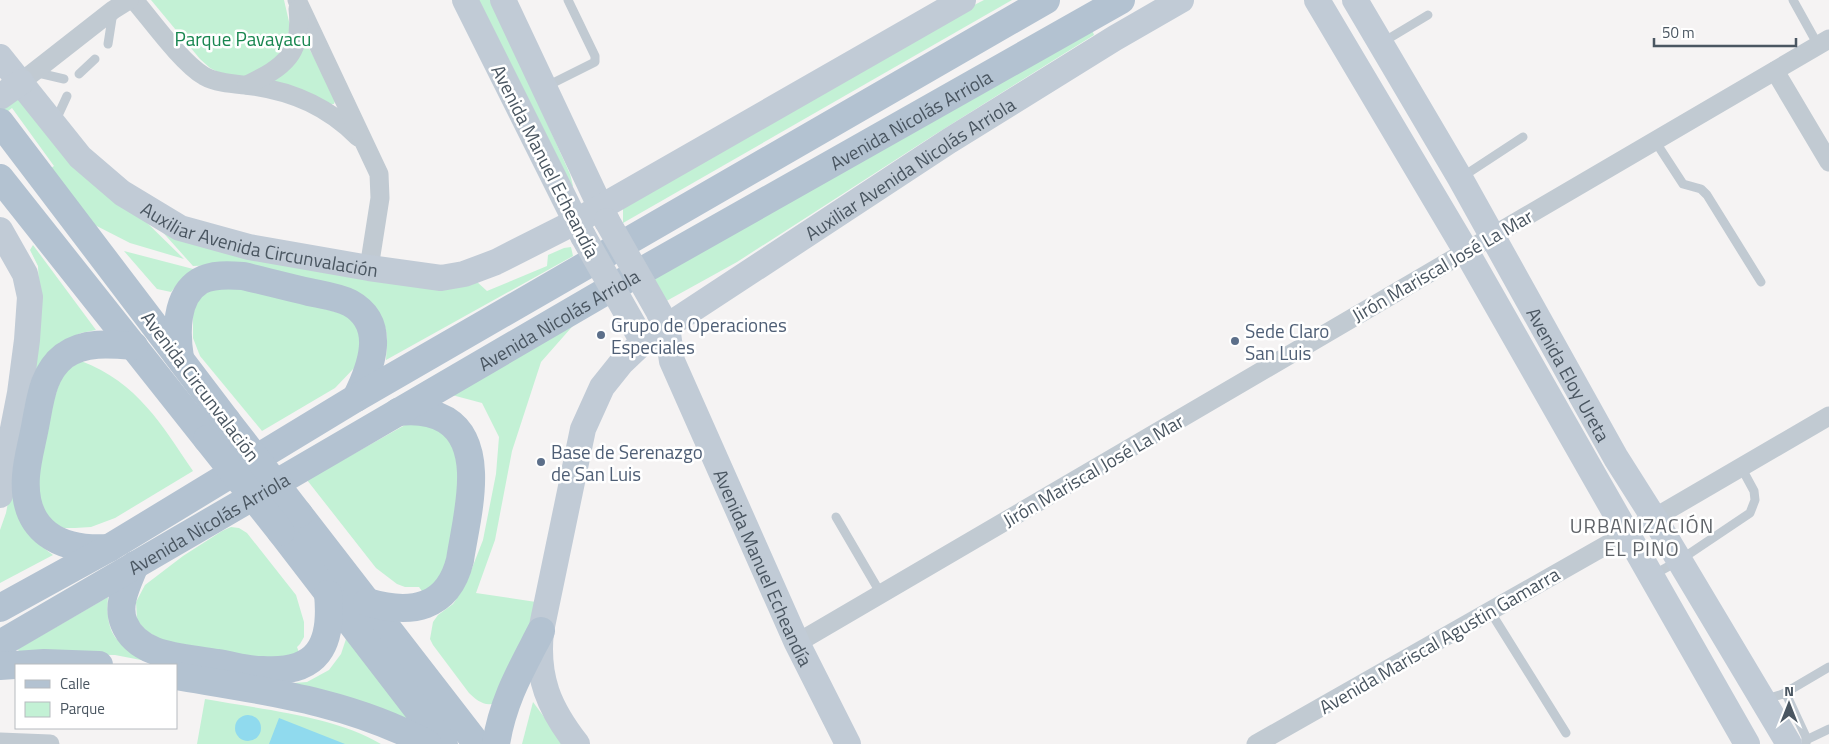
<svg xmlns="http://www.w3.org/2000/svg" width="1829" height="744" font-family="'Titillium Web',sans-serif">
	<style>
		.green { fill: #c3f1d5 }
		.water { fill: #90daee }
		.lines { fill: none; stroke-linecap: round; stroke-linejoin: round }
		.lane { stroke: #c1cad2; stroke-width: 9 }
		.street { stroke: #c1cad2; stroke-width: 19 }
		.secondary { stroke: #c1cbd6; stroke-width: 26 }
		.primary { stroke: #b3c2d1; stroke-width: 28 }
		.secondary-bridge { stroke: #c1cbd6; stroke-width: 26 }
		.primary-bridge { stroke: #b3c2d1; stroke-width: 28 }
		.service-dot { fill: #5c6f8a; stroke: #fff; stroke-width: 2 }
		.labels { text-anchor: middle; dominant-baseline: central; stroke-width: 5; stroke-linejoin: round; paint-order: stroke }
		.park-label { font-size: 19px; fill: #17864f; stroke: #fff }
		.street-label { font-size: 19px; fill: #4a5661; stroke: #fff }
		.service-label { font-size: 19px; fill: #4e5e75; stroke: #fff; text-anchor: start }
		.neighbourhood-label { font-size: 20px; letter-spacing: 1px; fill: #5f6368; stroke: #fff }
	</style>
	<rect width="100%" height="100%" fill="#f5f3f3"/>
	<g class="green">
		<polygon points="151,0 284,0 290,26 286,44 278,57 252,76 236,77 220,73 210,68 200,59"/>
		<polygon points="469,0 492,0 570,174 573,186 570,189"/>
		<polygon points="984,0 1012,0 623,223 623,207 927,29"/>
		<polygon points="1091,27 1094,35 931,137 737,262 661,304 646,281"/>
		<polygon points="305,41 336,98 334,104 327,104 267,80"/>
		<polygon points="18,89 139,215 184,259 130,243 83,219 47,171 54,166 12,108 3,115 0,103"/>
		<path d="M150,218L476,281L487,291L547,266L548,255L564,248L571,247L573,256L386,360C387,338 390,331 377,312L217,265L193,266Z"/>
		<polygon points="33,245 96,330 81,333 59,343 35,379 39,288 38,266 30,250"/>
		<polygon points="124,251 197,270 179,282 171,292 157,289"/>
		<polygon points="214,289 249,289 351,316 362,336 357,365 335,388 262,431 200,356 193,338 193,313 196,304 203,295"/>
		<path d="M578,320L541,362L512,451L495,540L476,593L536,602L528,633L495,703C485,707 476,700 469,693L433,645L430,639L433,622L438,615L453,604L459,595L467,581L483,540L496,474L499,437L482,403L452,395Z"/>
		<path d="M81,361C138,383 161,424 193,471L115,518L91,527L75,528H64L55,524L42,511L38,496V445L63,373Z"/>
		<polygon points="413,423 434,425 461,452 453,566 424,594 419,587 405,587 397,584 376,568 307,480 405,425"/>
		<polygon points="18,451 41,546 53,555 0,583 0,530 6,513"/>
		<polygon points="231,527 239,528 247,533 296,595 304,622 304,637 300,644 297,647 300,655 284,662 165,643 144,629 137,620 136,602 145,585 183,556 222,531"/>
		<path d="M108,597C104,648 128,647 167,665L115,655L20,654L18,649Z"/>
		<polygon points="348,633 424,735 281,684 307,682 329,670 341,654"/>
		<path d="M205,699C259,709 335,716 381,744H197Z"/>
		<polygon points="533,702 564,744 522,744"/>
	</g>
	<g class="water">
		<circle cx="248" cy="728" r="13"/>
		<polygon points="279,718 345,744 269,744"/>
	</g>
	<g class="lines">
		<g class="lane">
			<polyline points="1793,0 1818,45"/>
			<polyline points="1383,42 1428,15"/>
			<polyline points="108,44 113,12"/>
			<polyline points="34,72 64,79"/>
			<polyline points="79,74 95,59"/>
			<polyline points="545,87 595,62 595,56 568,0"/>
			<polyline points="55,122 67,96"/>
			<polyline points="1655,141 1683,184 1701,189 1707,195 1761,282"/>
			<polyline points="1462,177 1523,137"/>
			<polyline points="836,517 881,594"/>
			<polyline points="1653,575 1680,560 1750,513 1755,500 1754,491 1741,467"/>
			<polyline points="1490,611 1566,733"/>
			<polyline points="1783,694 1829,667"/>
			<polyline points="1766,699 1783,694 1787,696 1806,737 1806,744"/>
			<polyline points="1806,740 1829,729"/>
		</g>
		<g class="street">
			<path d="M134,0C152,21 181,62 204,76C218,84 238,84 253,86C294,92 328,107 358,137"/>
			<polyline points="297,0 379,174 380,198 369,268"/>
			<polyline points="1775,71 1829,162"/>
			<polyline points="21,82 113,10 129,0"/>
			<path d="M247,85C284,67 303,54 298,9"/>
			<polyline points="797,643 1829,39"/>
			<polyline points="0,742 50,744"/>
			<polyline points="1256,744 1654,518 1829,416"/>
		</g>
		<g class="secondary">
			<polyline points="465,0 583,236"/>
			<polyline points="503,0 607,221"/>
			<polyline points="1317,0 1466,251 1747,744"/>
			<path id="s1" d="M1355,0L1460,178L1616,458L1654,518L1789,744"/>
			<path id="s2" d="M0,57L80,157L122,193L180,228L249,247L369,268L441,278L464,274L496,262L575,222L963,0"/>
			<polyline points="0,97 21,82"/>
			<polyline points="0,230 25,274 30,297 27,340 20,393 0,495"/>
			<path id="s3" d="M660,315L667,327L672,361L797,643L848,744"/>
			<path id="s4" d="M577,744C549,708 536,678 541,631L583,429L602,387L622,362L643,342L949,141L1115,38L1181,0"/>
		</g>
		<g class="primary">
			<polyline points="0,122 227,421"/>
			<polyline points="0,178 207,439"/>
			<path d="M180,358C176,333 175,296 200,281C212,274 229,275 243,276C265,281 287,287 309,292C323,295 338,297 350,303C388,324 371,368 356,398"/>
			<polyline points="299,514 477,744"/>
			<polyline points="281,532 444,744"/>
			<path d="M109,548C60,551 22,532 26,476C27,460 32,443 35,427C40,402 42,373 64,356C84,341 112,344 134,346"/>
			<path d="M135,565C128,583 116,604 124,623C138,658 186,657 217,663C232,665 247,670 262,670C318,674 333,645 328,594"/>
			<path d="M367,602C411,615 448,609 460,560C466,519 488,446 446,420C431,411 415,410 398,412"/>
			<polyline points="0,608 109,548 356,398 1046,0"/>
			<path id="s5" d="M0,644L601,294L1121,0"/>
			<polyline points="0,666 44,663 99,665"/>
			<path d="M176,676C264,691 349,701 428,744"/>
			<path d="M496,744C503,700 521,670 541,631"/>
		</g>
		<g class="secondary-bridge">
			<polyline points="607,221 660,314"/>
			<polyline points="583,236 638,333"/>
		</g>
		<g class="primary-bridge">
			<polyline points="227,421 299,514"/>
			<polyline points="207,439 281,532"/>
		</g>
	</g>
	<g class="service-dot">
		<circle cx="601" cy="335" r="5"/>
		<circle cx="1235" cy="341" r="5"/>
		<circle cx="541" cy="462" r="5"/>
	</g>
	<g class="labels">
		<g class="park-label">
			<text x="243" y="38">Parque Pavayacu</text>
		</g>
		<g class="street-label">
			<text stroke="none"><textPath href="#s5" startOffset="1051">Avenida Nicolás Arriola</textPath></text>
			<text transform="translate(546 161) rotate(63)">Avenida Manuel Echeandía</text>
			<text stroke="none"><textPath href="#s4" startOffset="754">Auxiliar Avenida Nicolás Arriola</textPath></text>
			<text stroke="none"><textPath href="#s2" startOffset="331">Auxiliar Avenida Circunvalación</textPath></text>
			<text transform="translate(1442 265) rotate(-30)">Jirón Mariscal José La Mar</text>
			<text stroke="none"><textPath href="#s5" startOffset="646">Avenida Nicolás Arriola</textPath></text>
			<text stroke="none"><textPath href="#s1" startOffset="431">Avenida Eloy Ureta</textPath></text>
			<text transform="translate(201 386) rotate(53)">Avenida Circunvalación</text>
			<text transform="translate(1093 470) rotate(-30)">Jirón Mariscal José La Mar</text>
			<text stroke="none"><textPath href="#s5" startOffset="241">Avenida Nicolás Arriola</textPath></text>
			<text stroke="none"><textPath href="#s3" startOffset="274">Avenida Manuel Echeandía</textPath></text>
			<text transform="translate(1439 640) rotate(-30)">Avenida Mariscal Agustin Gamarra</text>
		</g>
		<g class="service-label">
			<text x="611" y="324">Grupo de Operaciones<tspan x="611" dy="22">Especiales</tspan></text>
			<text x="1245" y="330">Sede Claro<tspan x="1245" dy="22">San Luis</tspan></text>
			<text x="551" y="451">Base de Serenazgo<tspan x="551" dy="22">de San Luis</tspan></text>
		</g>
		<g class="neighbourhood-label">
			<text x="1642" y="525">URBANIZACIÓN<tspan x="1642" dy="23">EL PINO</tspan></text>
		</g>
	</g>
	<rect x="15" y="664" width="162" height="65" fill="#ffffff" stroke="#b7bbc0"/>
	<rect x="25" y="680" width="25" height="8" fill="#b3c2d1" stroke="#b7bbc0"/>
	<text x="60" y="689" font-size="15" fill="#4a5661">Calle</text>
	<rect x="25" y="702" width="25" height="15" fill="#c3f1d5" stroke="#b7bbc0"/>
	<text x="60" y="714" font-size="15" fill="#4a5661">Parque</text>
	<g transform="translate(1789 704)" stroke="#ffffff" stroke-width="4" paint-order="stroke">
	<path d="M0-4L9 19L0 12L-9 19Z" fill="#4a5661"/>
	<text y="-8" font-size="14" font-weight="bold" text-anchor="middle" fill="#4a5661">N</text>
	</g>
	<path d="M1654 38v8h142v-8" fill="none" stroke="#4a5661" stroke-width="2.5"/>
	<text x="1662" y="38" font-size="15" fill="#4a5661" stroke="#ffffff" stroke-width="4" paint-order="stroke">50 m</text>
</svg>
